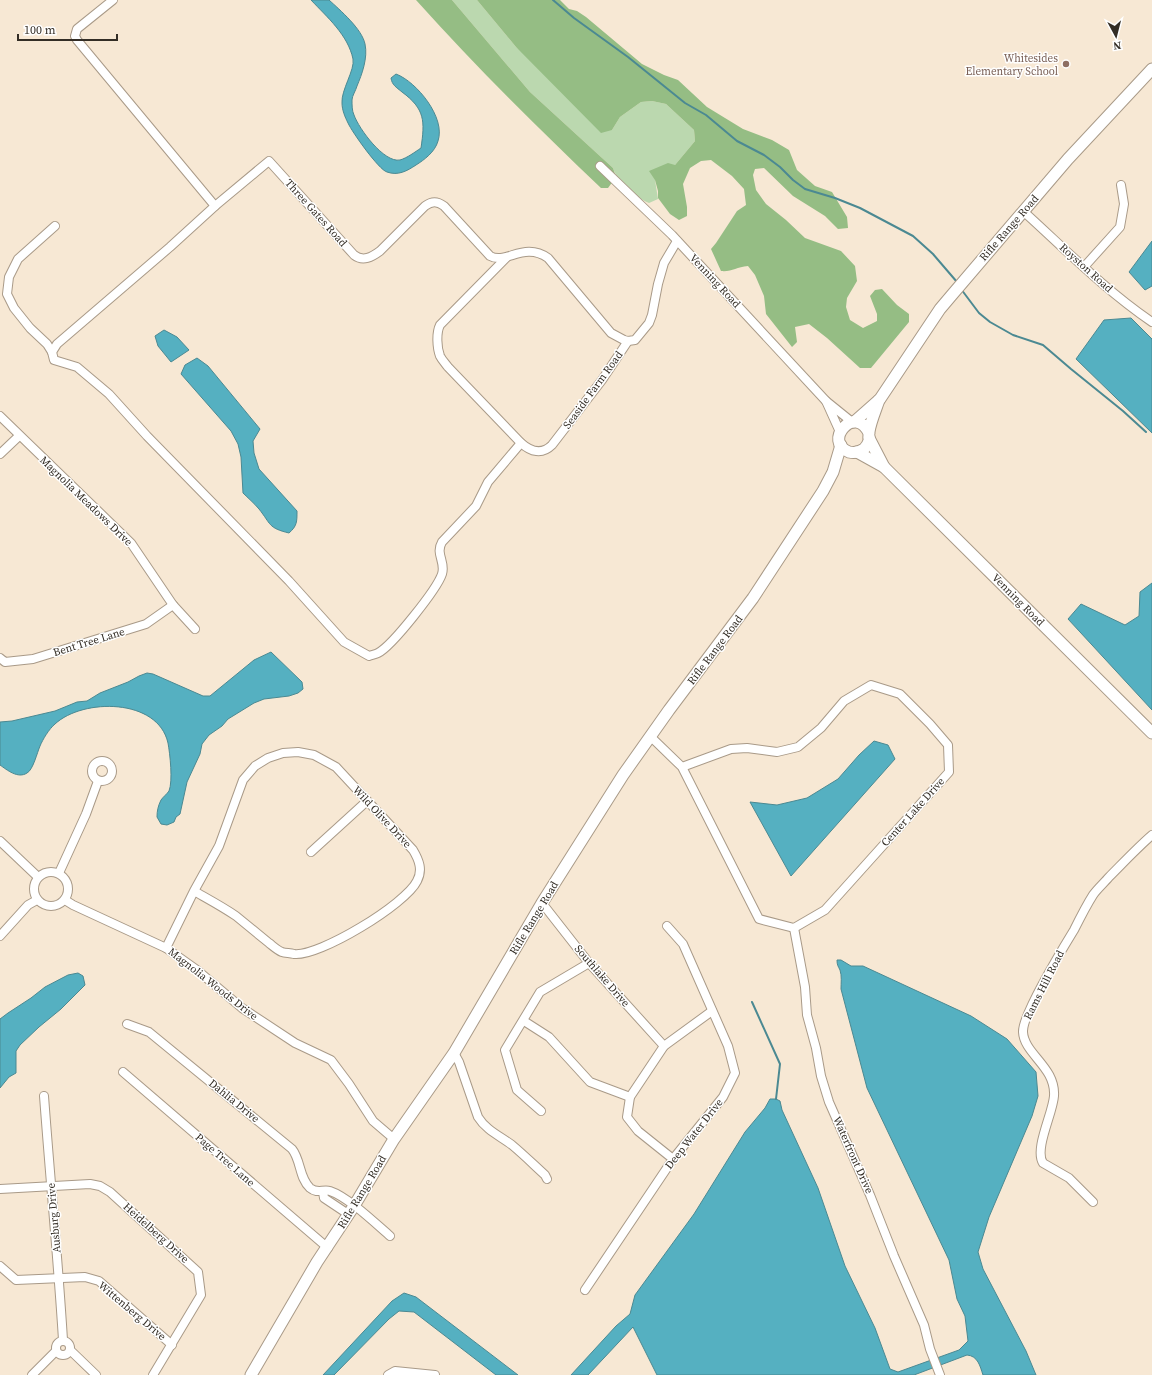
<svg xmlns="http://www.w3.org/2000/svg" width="1152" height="1375" font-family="'Source Serif 4',serif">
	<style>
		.green { fill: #bbd8af }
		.forest { fill: #95bd84 }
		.water { fill: #55b0c1; stroke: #4b8992 }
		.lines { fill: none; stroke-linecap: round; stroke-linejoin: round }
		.stream { stroke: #4b8992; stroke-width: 2 }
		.minor-casing { stroke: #a99a88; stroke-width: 10 }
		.secondary-casing { stroke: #a99a88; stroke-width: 13 }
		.minor { stroke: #fff; stroke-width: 8 }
		.secondary { stroke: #fff; stroke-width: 11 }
		.education-dot { fill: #8d6e63; stroke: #fff; stroke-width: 1.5 }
		.labels { text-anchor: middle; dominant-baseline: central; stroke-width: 3; stroke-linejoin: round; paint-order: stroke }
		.education-label { font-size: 11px; fill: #785e54; stroke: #fff; text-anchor: end }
		.street-label { font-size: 11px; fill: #332d25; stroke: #fff }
	</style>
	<rect width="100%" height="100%" fill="#f7e8d4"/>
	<path class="green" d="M452,0H477L516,47L612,130L620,117L641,102L652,101L666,104L694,130L695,141L675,165L655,180L658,199L649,203C634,196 618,184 613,168L530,92Z"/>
	<g class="forest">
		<path d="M416,0H452L530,92L613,168L616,177L608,188H601C538,128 475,66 416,0Z"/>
		<path d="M477,0H560L569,9L577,11L586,17L642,64L664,75L678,80L707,107L743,129L772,140L789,150L797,170L815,186L832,192L847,217L848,228L838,229L825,216L793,196L764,168L755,169L753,175L756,190L766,204L786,220L805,238L841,251L855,266L857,281L847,298L846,307L850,320L863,328L877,321V314L870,296L875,290L882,289L897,305L909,314V322L871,368H860L827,338L809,324L795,327L797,342L792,347L766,314L764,296L755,275L748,266C736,267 732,272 721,271L711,249L716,243L737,211L746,205L744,189L732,176L711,160L701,161L690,168L683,184L687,207V216L679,220L670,214L658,198V191L655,180L649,171L668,163L675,165L695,141L694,130L666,104L652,101L641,102L620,117L612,130L601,133L516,47Z"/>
	</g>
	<g class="water">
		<path d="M311,0H329C340,10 362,29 365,44C368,58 362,74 357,86C356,90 352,96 352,100C352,105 352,111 354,115C359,129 384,163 400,160C407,158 415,152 421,148C425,121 425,109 402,92C396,87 392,85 391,78L396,74C417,82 446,118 438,141C435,152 424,160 416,165C407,171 398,176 387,172C379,170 352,132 348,123C345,117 342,110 342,103C341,90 355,70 353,59C348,35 327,17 311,0Z"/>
		<polygon points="1152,241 1152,286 1145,290 1129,272"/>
		<polygon points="1131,318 1152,339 1152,433 1076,359 1104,320"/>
		<polygon points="164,330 177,337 189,350 171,362 158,346 155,336"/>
		<path d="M197,358L208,366L260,429L253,441L254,453L259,469L297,511C297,522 297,526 289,533C268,528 271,524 259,509C254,503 248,498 243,493L241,457L238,444L231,431L181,374L185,365Z"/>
		<polygon points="1152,583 1152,710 1068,619 1081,604 1125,625 1139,616 1140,592"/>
		<path d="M271,652L302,682L303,689L298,693L289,696L264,699L254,703L228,719L222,726L209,735L202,744L200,754L187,782L180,814L176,817L174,822L167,825L161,824L157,817C157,811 158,806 161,800C163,797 167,794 169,791C173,781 170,754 168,743C158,698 83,698 55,724C49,729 43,739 40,746C37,753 33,770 27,773C18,779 7,770 0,765V722L12,721L55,711L77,702L87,701L100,693L128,682L139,676L147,673L153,674L203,696H210L254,660Z"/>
		<polygon points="874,741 888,745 895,759 791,876 750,802 777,805 807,798 838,779 859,755"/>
		<path d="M837,960H841L851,966H863L971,1016L1007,1039L1036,1072L1038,1096L1032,1116L989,1217L978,1252L983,1269L1026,1351L1036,1375H983C980,1366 978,1356 967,1355L914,1375H657L633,1327L588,1375H571L616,1326L630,1314L635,1295L694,1214L745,1132L765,1108L770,1099H776L780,1101L782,1110L818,1188L845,1266L875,1328L890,1369L898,1372L959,1350L968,1341L965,1316L957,1299L949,1260L867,1088L841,989C841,983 842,976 840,970C838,966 837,965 837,960Z"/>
		<polygon points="78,973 83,976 85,985 61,1009 39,1027 20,1045 16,1051 16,1073 9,1077 0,1088 0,1019 8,1013 31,998 45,987 68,975"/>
		<polygon points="404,1293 416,1297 518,1375 496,1375 414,1312 399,1311 389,1319 334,1375 323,1375 392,1301"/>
	</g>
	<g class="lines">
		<g class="stream">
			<polyline points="553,0 574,18 628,57 685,103 706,115 737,141 764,155 780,167 793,180 805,189 835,198 860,208 913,236 933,254 957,282"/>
			<polyline points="961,289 979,313 990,322 1013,335 1043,345 1071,369 1123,411 1146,432"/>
			<polyline points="752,1002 780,1064 776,1099"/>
		</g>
		<defs>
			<g id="minor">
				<path d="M113,0L77,29L75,36L77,40L215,206L269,161L354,255C363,262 372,257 380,251L425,206C432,201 437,201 444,206L490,256C506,265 524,241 548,258L611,333L624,340L628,341"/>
				<polyline points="600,166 672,235 826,401"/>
				<path d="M215,206L170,247L57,344L52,352L54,360L77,367L109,394L147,436L289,581L344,642L369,656C372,655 376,654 378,653C392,646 437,589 442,574C446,562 435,554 442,542L476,506L488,482L521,443"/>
				<path d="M1023,211C1065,249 1105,290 1152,322"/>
				<path d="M507,257L440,325C436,333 437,348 440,356C442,360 445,363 448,367L521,443C531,452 542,455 552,445L602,380L628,341L635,340L649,323L652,315L658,284L664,263L677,241"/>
				<polyline points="1084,267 1120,227 1124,204 1121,185"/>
				<polyline points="52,352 47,344 30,328 14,308 7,294 9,277 18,259 55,226"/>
				<polyline points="0,416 131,543 173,605 195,629"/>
				<polyline points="840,432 826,401 852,422"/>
				<polyline points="0,454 19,436"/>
				<polyline points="0,658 5,662 33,659 146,624 173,605"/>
				<polyline points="651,737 682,767 759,919 794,928 825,910 949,772 948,745 930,724 900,694 871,685 844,701 821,728 798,747 777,752 747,748 731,749 682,767"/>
				<circle cx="102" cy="771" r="10"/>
				<polyline points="0,841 38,877"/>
				<polyline points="311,852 367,801"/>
				<circle cx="51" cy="889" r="17"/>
				<polyline points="59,873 86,814 98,781"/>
				<polyline points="65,900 73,905 166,948 197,970 242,1008 295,1043 331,1060 349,1084 373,1121 394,1139"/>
				<polyline points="542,903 589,963 664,1046"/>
				<polyline points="794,928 805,987 807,1015 816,1048 821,1076 829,1102 870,1195 894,1256 924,1325 930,1349 940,1375"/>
				<polyline points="0,936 28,905 37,900"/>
				<path d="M166,948L194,891L219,846L243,780L255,766L268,758L283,753L298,752L314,755L336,767L413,850C419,860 423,870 417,881C406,904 319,957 294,954C290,953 285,953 282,952C277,950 273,946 269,943C258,934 247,925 236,916C223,907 208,899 194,891"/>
				<polyline points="524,1021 549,1037 590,1082 630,1097"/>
				<path d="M127,1024L149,1032L292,1149C301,1160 299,1178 310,1188C317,1194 323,1189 330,1191C348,1197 375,1223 390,1236"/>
				<path d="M454,1053L459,1062L478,1117C486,1130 500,1136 512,1145C524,1155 534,1165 545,1175L547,1179"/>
				<polyline points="123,1072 328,1248"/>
				<path d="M44,1096C50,1177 58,1259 63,1340"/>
				<polyline points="541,1111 517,1090 505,1050 540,992 589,963"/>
				<polyline points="673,1159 638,1131 627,1117 630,1097 664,1046 712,1011"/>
				<polyline points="0,1189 90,1184 100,1186 110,1192 198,1272 201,1295 153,1375"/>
				<polyline points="323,1192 324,1198 348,1214"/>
				<path d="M1093,1202L1069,1178L1043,1163C1034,1149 1053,1113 1054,1096C1056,1067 1024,1054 1023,1032C1022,1015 1063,948 1074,930C1080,918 1086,906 1093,895C1097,889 1104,883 1109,877C1123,863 1137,848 1152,835"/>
				<polyline points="0,1266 16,1280 85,1277 99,1281 172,1345"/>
				<polyline points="585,1290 673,1159 723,1097 735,1073 728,1046 683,944 667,926"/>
				<circle cx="63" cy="1348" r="7"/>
				<polyline points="70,1350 96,1375"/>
				<polyline points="32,1375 56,1351"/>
				<polyline points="388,1375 395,1371 435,1375"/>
			</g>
			<g id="secondary">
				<polyline points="854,422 880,399 940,309 951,296 1068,159 1152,69"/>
				<path d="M869,433C855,403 822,442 849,452C854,453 860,452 864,449C866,447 868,444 869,441C870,438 868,435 869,432C870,423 876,409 879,400"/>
				<polyline points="869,438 884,467"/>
				<polyline points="857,452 884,467 1152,733"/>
				<polyline points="251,1375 317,1262 354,1206 394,1139 454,1053 542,903 623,775 669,710 753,598 823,491 833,472 841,445"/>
			</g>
		</defs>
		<use href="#minor" class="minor-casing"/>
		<use href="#secondary" class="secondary-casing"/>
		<use href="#minor" class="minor"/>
		<use href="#secondary" class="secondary"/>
	</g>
	<circle class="education-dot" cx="1066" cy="64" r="4"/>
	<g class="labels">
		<g class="education-label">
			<text x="1058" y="58">Whitesides<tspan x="1058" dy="13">Elementary School</tspan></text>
		</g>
		<g class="street-label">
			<text transform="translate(316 213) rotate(48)">Three Gates Road</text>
			<text transform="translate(1009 228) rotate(-49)">Rifle Range Road</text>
			<text transform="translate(1086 268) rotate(42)">Royston Road</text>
			<text transform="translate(715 281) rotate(47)">Venning Road</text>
			<text transform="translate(593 390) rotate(-54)">Seaside Farm Road</text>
			<text transform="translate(86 501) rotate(44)">Magnolia Meadows Drive</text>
			<text transform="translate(1018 600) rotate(45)">Venning Road</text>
			<text transform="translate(89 642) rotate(-17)">Bent Tree Lane</text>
			<text transform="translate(715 650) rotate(-53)">Rifle Range Road</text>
			<text transform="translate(913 812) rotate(-48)">Center Lake Drive</text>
			<text transform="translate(382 817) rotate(47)">Wild Olive Drive</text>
			<text transform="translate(534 918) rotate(-59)">Rifle Range Road</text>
			<text transform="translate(602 976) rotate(49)">Southlake Drive</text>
			<text transform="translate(213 984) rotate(38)">Magnolia Woods Drive</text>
			<text transform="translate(1044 985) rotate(-63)">Rams Hill Road</text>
			<text transform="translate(234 1101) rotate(39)">Dahlia Drive</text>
			<text transform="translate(694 1134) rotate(-52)">Deep Water Drive</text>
			<text transform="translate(853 1155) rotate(66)">Waterfront Drive</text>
			<text transform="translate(225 1160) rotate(41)">Page Tree Lane</text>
			<text transform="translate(362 1192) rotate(-59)">Rifle Range Road</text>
			<text transform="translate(54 1218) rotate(-95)">Ausburg Drive</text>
			<text transform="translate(156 1233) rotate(42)">Heidelberg Drive</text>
			<text transform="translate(132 1311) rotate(40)">Wittenberg Drive</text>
		</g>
	</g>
	<g transform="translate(1116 36) rotate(173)" stroke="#ffffff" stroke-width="3" paint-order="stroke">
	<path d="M0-3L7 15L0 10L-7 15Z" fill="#332d25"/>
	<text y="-6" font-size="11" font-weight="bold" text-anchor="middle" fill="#332d25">N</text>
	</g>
	<path d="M18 34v6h99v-6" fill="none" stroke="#332d25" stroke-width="2"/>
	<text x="24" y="34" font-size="12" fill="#332d25" stroke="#ffffff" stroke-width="3" paint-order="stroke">100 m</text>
</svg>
